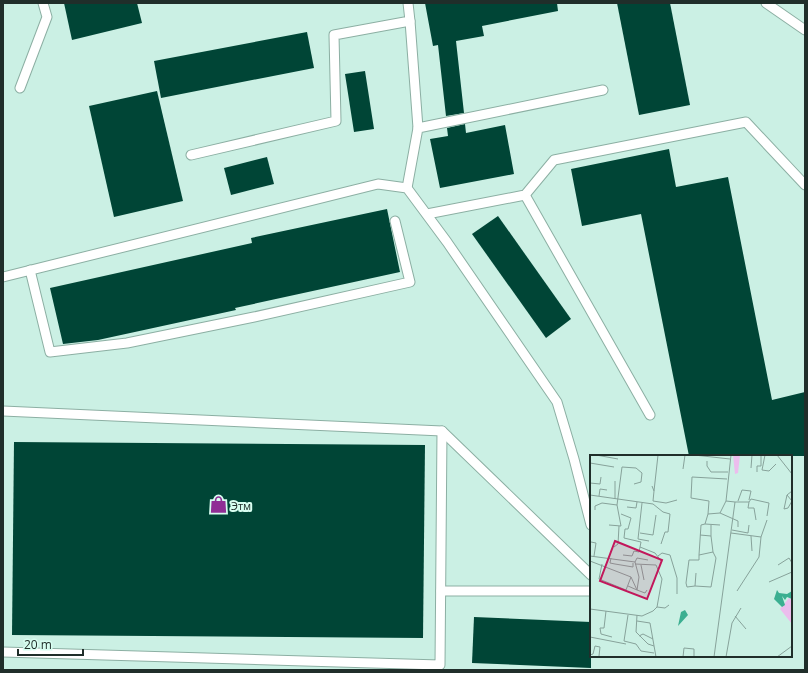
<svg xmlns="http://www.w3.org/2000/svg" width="808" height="673" font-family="'Open Sans',sans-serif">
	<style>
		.building { fill: #004536 }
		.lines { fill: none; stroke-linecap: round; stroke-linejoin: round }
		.service-casing { stroke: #8cafa3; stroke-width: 11 }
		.service { stroke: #fff; stroke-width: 9 }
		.labels { text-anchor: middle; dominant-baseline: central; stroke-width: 4; stroke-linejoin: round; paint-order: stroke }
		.poi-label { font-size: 11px; fill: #202e2a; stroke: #d8fef1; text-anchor: start }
		.inset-road { fill: none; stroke: #87a29a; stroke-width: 1 }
		.view { fill: #c2185b; fill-opacity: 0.15; stroke: #c2185b; stroke-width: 2 }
		.inset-edge { fill: none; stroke: #202e2a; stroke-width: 2 }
	</style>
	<rect width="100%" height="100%" fill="#cbf0e4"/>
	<g class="building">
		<polygon points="64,3 137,3 142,23 72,40"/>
		<polygon points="425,3 557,3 558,11 482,26 484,36 456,41 464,113 446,116 438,45 433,46"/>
		<polygon points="617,3 670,3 690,105 639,115"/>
		<polygon points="307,32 314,68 161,98 154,61"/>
		<polygon points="365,71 374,129 354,132 345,74"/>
		<polygon points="157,91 183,201 114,217 89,106"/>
		<polygon points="465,124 466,133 505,125 514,174 440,188 430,139 448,136 447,128"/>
		<polygon points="669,149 676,187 728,177 772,400 805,392 805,456 689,456 641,214 582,226 571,169"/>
		<polygon points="267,157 274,184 231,195 224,168"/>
		<polygon points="387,209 400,272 235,308 236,310 98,340 63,344 50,288 252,243 251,238"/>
		<polygon points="498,216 571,319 546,338 472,234"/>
		<polygon points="14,442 425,445 423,638 12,635"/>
		<polygon points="474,617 591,622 591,668 472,663"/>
	</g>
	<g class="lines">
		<defs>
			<g id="service">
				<polyline points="766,3 805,30"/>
				<polyline points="410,21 418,128"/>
				<polyline points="20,88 47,17 43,3"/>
				<polyline points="191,155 336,121 334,35 410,21 408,3"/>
				<polyline points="407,188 418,128 603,90"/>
				<polyline points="525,195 650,415"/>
				<polyline points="427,214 525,195 554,160 746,122 805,185"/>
				<polyline points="30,270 50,352 127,343 254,317 410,282 395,221"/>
				<polyline points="3,277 378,184 407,188 447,242 557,402 574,459 591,525"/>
				<polyline points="3,411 442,431 591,575"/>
				<polyline points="441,591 591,591"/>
				<polyline points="3,652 440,665 442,431"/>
			</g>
		</defs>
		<use href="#service" class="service-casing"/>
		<use href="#service" class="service"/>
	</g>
	<defs>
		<symbol id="shop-bare" viewBox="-9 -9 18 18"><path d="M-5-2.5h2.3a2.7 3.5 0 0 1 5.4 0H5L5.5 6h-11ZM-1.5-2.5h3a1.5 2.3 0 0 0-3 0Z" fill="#902e95" stroke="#d8fef1" stroke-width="2.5" paint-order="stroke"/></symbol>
	</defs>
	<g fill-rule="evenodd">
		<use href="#shop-bare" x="206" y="492" width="25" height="25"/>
	</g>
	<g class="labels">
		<g class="poi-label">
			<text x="231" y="505">Этм</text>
		</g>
	</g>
	<g transform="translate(590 455)">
		<rect width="202" height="202" fill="#cbf0e4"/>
		<path d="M143,0H150L148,18L145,19ZM199,143L202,145V169L190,154Z" fill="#ecbded"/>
		<path d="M187,135L189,138L197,139L202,136V144L197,142L195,145L192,141L195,150L192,152L184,144ZM95,155L98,160L88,171L91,157Z" fill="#3baf91"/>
		<path class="inset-road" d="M6,0L28,4M104,0L140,4M175,0L172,15L179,16L186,9M187,0L202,19M117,6V11L121,17H138M0,8L24,12M161,13L162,0M93,14L95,0M167,17V11H171V0M25,26V44M0,28L10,29L11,22M62,31L64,36L63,46M64,36L68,0M0,40L63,49L73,57L80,59L78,77H75L71,89M197,40L202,46L198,53L194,54L197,40L202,36M9,41L10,34L17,35M63,46L76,48L87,45M136,46L130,58L118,59L119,46L101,43L102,22L137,24M148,46L152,35L161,36L159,45M145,47H159L161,44L179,48L177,61M159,47L158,53H164L166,65M52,48L48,84L59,86M37,52L46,53L47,47M5,55V51L12,48L27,50M130,58L148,66V72M31,59L41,63L38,74H35L34,83L51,87L50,92M118,59L115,69L130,70M19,70L31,71L27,50L32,12L46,13L52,18L51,27L44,29M142,75L158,78L159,70M50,78L63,80L66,60M141,78L171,82L169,102L147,136M110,80L121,81V70M121,81L123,97M161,81L162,96M171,82L177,65M1,87L6,88L4,101M24,92L28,89L29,71M33,100L42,101L44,96L49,97L50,92L65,98L72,107M0,101L45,107L49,122L47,135L38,131M68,101L72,98L80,100L87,123V139M21,103L20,108L25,109L43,112V108M0,106L41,122L47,135L55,138L57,135M45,107L47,103L58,105M12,109L9,124L36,135L41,122M51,110L54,125M188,110L199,103L202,108M106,118L105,131L121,132L126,103L123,97L109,100L111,70L115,69M179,127L202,117M105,131L97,132L96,128L99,105H109V100M67,152L75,153L79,150M0,154L52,161L63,156L67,152L72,124L66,110L45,109M16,156L14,173H10L11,179L22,182M38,160L34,186L46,189L51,196L64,198M47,160L46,177L58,189L64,191M145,161L156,174M47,166L60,168L66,202M49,181L53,179L63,184M0,182L36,189M0,200L3,199L5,191L10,192L9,201M93,202L94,193L104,194V202M124,202L145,47L136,46L141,0M136,202L142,168L151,153M187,202L202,191"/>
		<path class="view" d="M25,86L72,105L57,144L10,126Z"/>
		<rect width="202" height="202" class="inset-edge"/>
	</g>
	<rect width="808" height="673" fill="none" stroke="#202e2a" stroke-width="8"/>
	<path d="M18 649v6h65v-6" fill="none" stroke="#202e2a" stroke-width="2"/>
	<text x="24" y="649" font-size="12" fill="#202e2a" stroke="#d8fef1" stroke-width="3" paint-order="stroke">20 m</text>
</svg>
